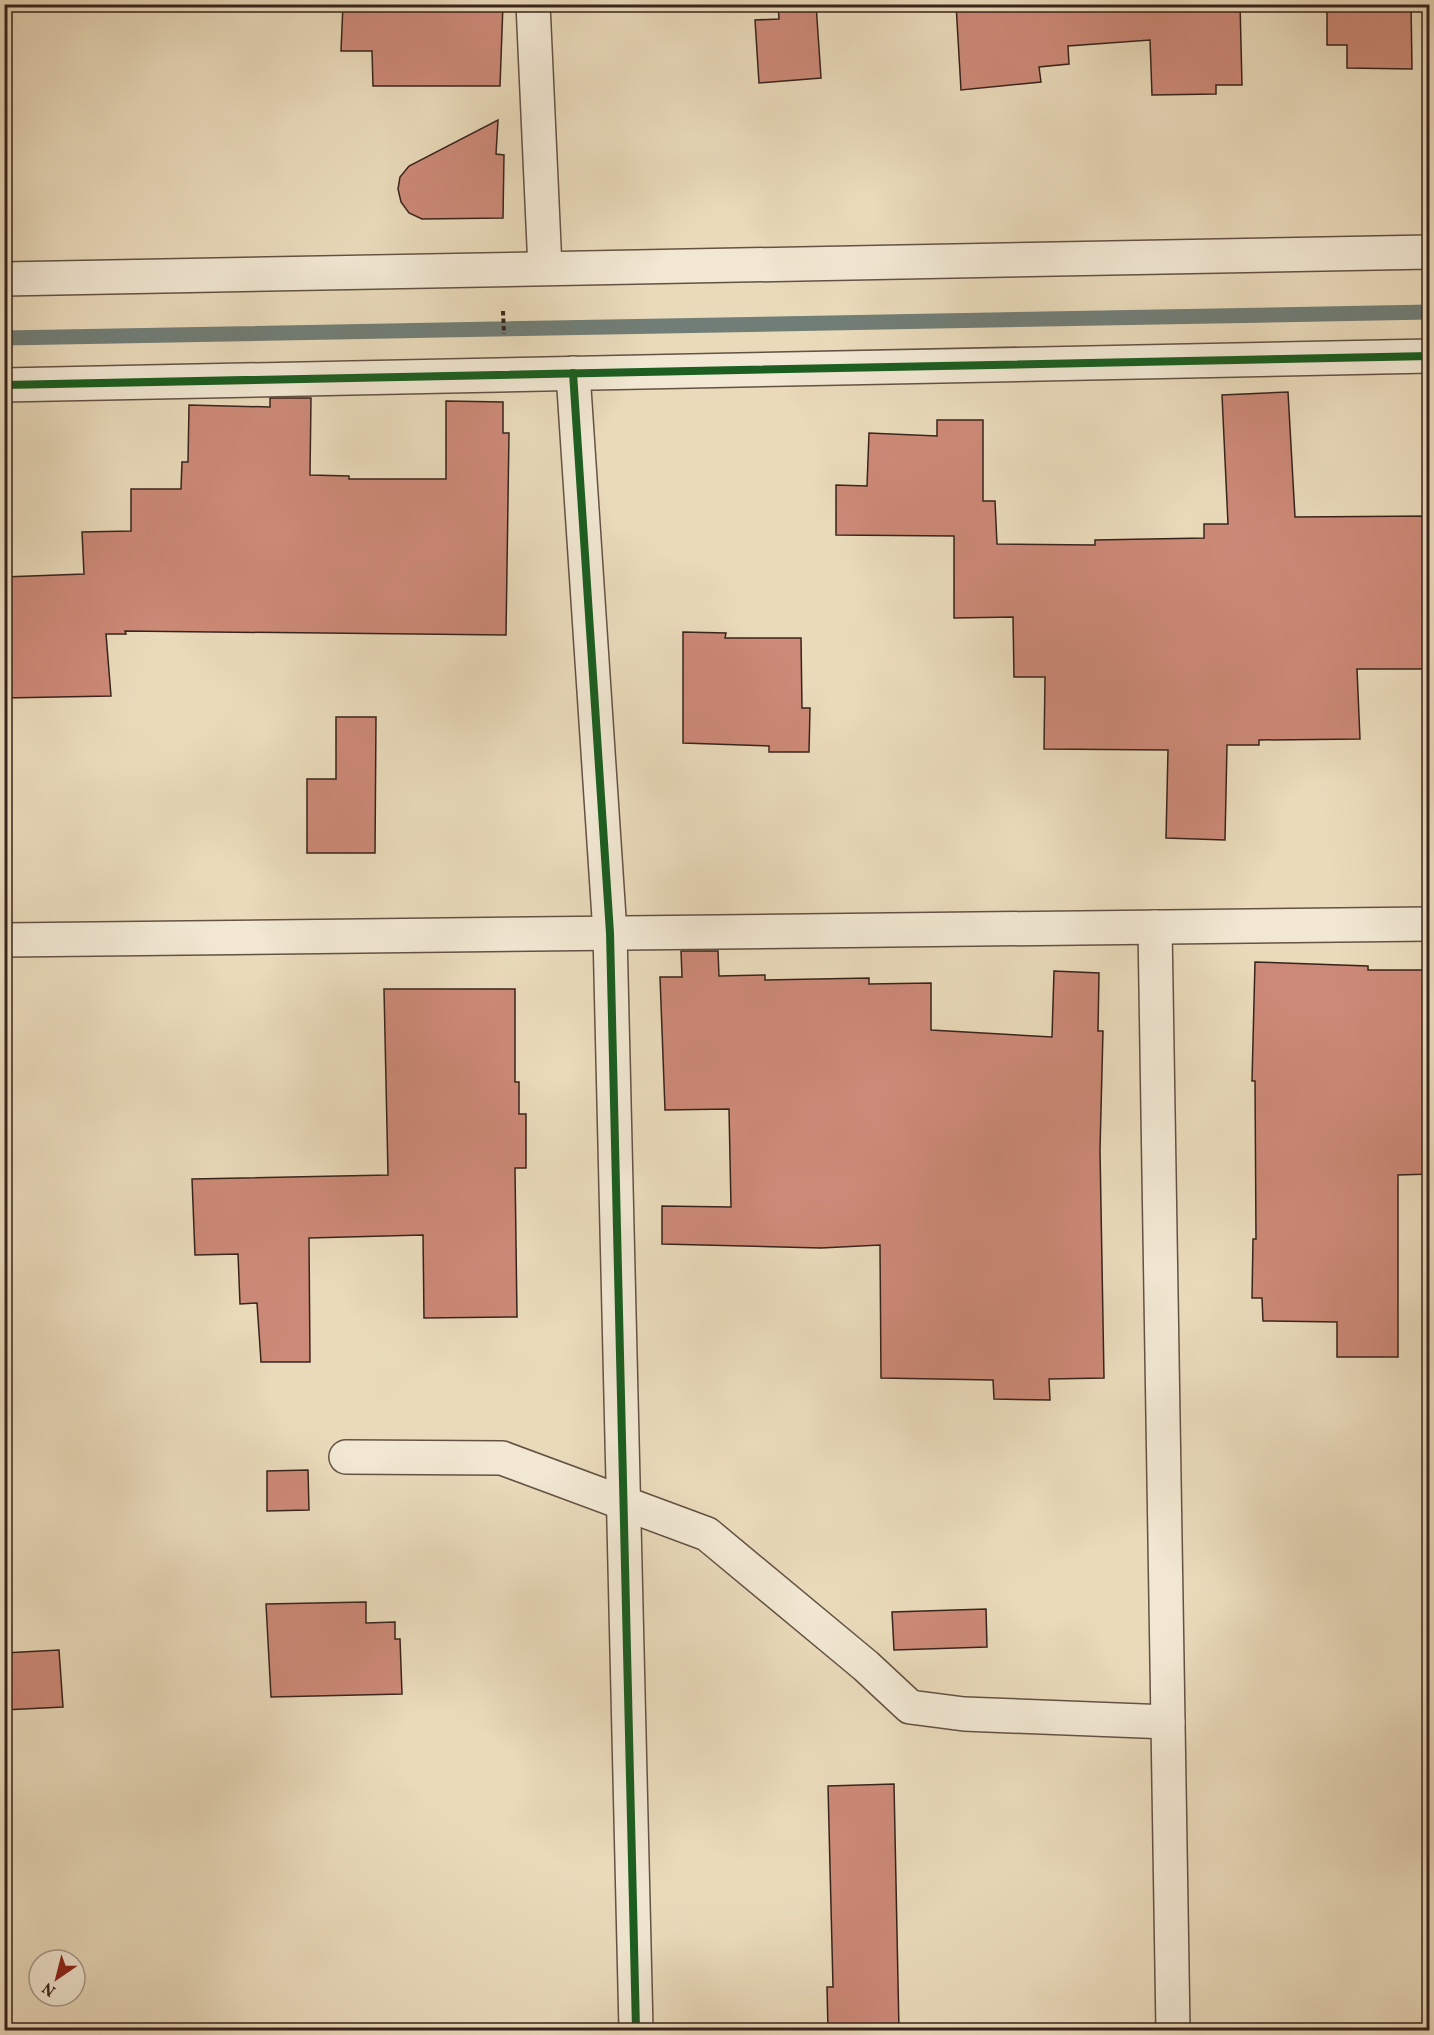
<svg xmlns="http://www.w3.org/2000/svg" width="1434" height="2035" font-family="Vollkorn,serif">
	<style>
		.lines { fill: none; stroke-linecap: round; stroke-linejoin: round }
		.stream { stroke: #717e77; stroke-width: 15 }
		.building { fill: #cc8977; stroke: #38241d; stroke-width: 1.5 }
		.minor-casing { stroke: #645244; stroke-width: 36 }
		.path { stroke: #38241d; stroke-width: 4; stroke-dasharray: 4.5 3; stroke-linecap: butt }
		.minor { stroke: #f1e7d2; stroke-width: 33 }
		.cycleway-casing { stroke: #f1e7d2; stroke-width: 11 }
		.cycleway { stroke: #1b5e20; stroke-width: 8 }
	</style>
	<rect width="100%" height="100%" fill="#e9daba"/>
	<filter id="stains"><feTurbulence type="fractalNoise" baseFrequency=".00333" numOctaves="4"/><feColorMatrix values="0 0 0 0 .2 0 0 0 0 .09 0 0 0 0 .02 0 0 0 .5 -.17"/></filter>
	<radialGradient id="worn" r=".72"><stop offset=".6" stop-color="#630" stop-opacity="0"/><stop offset="1" stop-color="#630" stop-opacity=".3"/></radialGradient>
	<g class="lines">
		<polyline class="stream" points="4,338 1430,312"/>
	</g>
	<g class="building">
		<polygon points="343,4 503,4 500,86 373,86 372,51 341,51"/>
		<polygon points="778,4 816,4 821,78 759,83 755,20 779,19"/>
		<polygon points="956,4 1240,4 1242,85 1216,85 1216,94 1152,95 1150,40 1068,46 1069,64 1039,67 1041,82 961,90"/>
		<polygon points="1327,4 1411,4 1412,69 1347,68 1347,45 1327,45"/>
		<polygon points="498,120 496,154 504,155 503,218 422,219 409,213 401,202 398,189 400,177 409,166"/>
		<polygon points="1288,392 1295,517 1430,516 1430,669 1357,669 1360,739 1259,740 1259,745 1227,745 1225,840 1166,838 1168,750 1044,749 1045,677 1014,677 1013,617 954,618 954,536 836,535 836,485 867,486 869,433 937,436 937,420 983,420 983,501 995,501 997,544 1095,545 1095,540 1204,538 1204,524 1228,524 1222,395"/>
		<polygon points="270,398 311,398 310,475 349,476 349,479 446,479 446,401 503,402 503,433 509,433 506,635 125,631 126,634 106,634 111,696 4,698 4,577 84,574 82,532 131,531 131,489 181,489 182,462 188,462 189,405 270,407"/>
		<polygon points="683,632 726,633 725,638 801,638 802,708 810,708 809,752 769,752 769,746 683,743"/>
		<polygon points="336,717 376,717 375,853 307,853 307,779 336,779"/>
		<polygon points="681,951 718,951 719,976 765,975 765,980 869,978 869,984 931,983 931,1030 1052,1037 1054,971 1099,973 1098,1031 1103,1031 1100,1150 1104,1378 1049,1379 1050,1400 994,1399 993,1380 881,1378 880,1245 821,1248 662,1244 662,1206 731,1207 729,1109 665,1110 660,977 682,977"/>
		<polygon points="1255,962 1368,966 1368,970 1430,970 1430,1174 1398,1175 1398,1357 1337,1357 1337,1322 1263,1321 1262,1298 1252,1298 1253,1239 1256,1239 1255,1081 1252,1081"/>
		<polygon points="384,989 515,989 515,1082 519,1082 519,1114 526,1114 526,1168 515,1168 517,1317 424,1318 423,1235 309,1238 310,1362 261,1362 257,1303 240,1304 238,1254 195,1255 192,1179 388,1175"/>
		<polygon points="308,1470 309,1510 267,1511 267,1471"/>
		<polygon points="366,1602 366,1623 395,1622 395,1639 400,1639 402,1694 271,1697 266,1604"/>
		<polygon points="986,1609 987,1647 894,1650 892,1612"/>
		<polygon points="59,1650 63,1707 4,1710 4,1653"/>
		<polygon points="894,1784 899,2031 828,2031 827,1987 833,1987 828,1786"/>
	</g>
	<g class="lines">
		<defs>
			<g id="minor">
				<polyline points="533,4 545,268"/>
				<polyline points="4,279 1430,252"/>
				<polyline points="573,373 610,933 636,2030"/>
				<polyline points="4,385 1430,356"/>
				<polyline points="1155,927 1173,2030"/>
				<polyline points="4,940 1430,924"/>
				<polyline points="346,1457 502,1458 707,1534 866,1666 910,1707 964,1714 1168,1722"/>
			</g>
		</defs>
		<use href="#minor" class="minor-casing"/>
		<polyline class="path" points="503,311 504,334"/>
		<use href="#minor" class="minor"/>
		<defs>
			<g id="cycleway">
				<polyline points="573,373 610,933 636,2030"/>
				<polyline points="4,385 1430,356"/>
			</g>
		</defs>
		<use href="#cycleway" class="cycleway-casing"/>
		<use href="#cycleway" class="cycleway"/>
	</g>
	<rect width="1434" height="2035" fill="none" stroke="#e9daba" stroke-width="24"/>
	<rect x="6" y="6" width="1422" height="2023" fill="none" stroke="#38241d" stroke-width="3"/>
	<rect x="12" y="12" width="1410" height="2011" fill="none" stroke="#38241d" stroke-width="1.5"/>
	<g transform="translate(57 1978) rotate(215)"><circle r="28" fill="#f1e7d2" stroke="#a7998a" stroke-width="1.5"/>
	<path d="M0-4.5L10 22L0 15L-10 22Z" fill="#8f2418"/>
	<text y="-9" font-size="16" font-weight="bold" text-anchor="middle" fill="#38241d">N</text>
	</g>
	<rect width="100%" height="100%" filter="url(#stains)"/>
	<rect width="100%" height="100%" fill="url(#worn)"/>
</svg>
